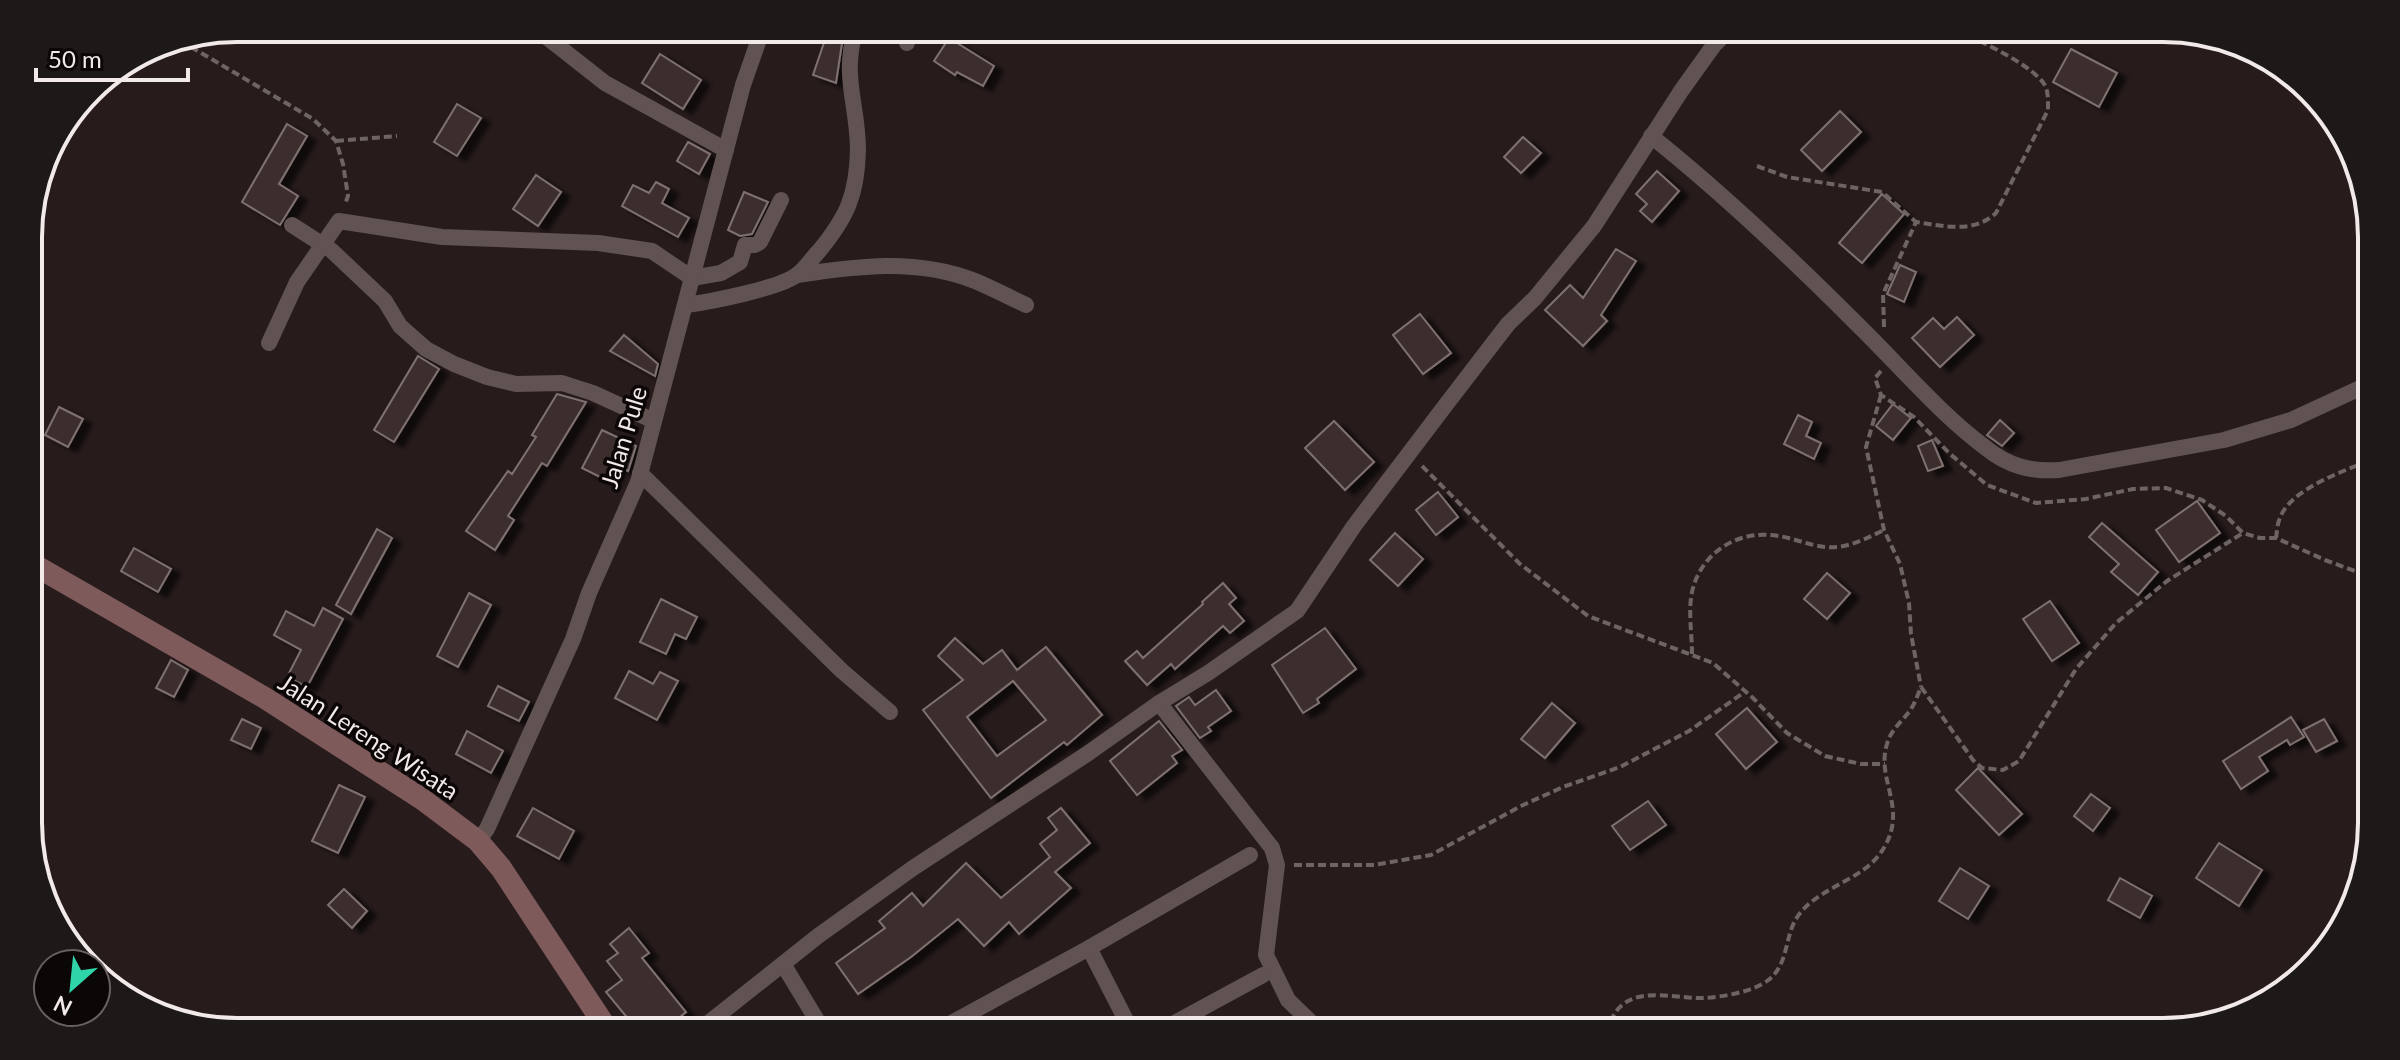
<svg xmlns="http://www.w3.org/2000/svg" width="2400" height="1060" font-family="Lato,sans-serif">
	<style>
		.building { fill: #3c2f2f; stroke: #807171; stroke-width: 2; fill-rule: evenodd; filter: url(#shadow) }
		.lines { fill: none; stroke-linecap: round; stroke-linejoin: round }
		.path { stroke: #6f6464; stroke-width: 4; stroke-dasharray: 8 4; stroke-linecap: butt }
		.street { stroke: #625353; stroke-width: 16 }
		.secondary { stroke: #7e5a5b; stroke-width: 22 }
		.labels { text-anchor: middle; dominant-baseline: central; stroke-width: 7; stroke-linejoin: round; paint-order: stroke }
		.street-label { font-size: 24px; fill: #f2e9e9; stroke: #0c0707 }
		.rim { fill: none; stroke: #f2e9e9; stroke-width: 4 }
	</style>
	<defs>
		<filter id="shadow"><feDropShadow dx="9" dy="5" stdDeviation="2" flood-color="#0009"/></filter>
	</defs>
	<rect width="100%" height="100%" fill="#271b1b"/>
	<g class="building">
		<polygon points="829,28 844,30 836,83 813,75"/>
		<polygon points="949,38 994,66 983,86 957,72 955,75 934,61"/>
		<polygon points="2071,49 2117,73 2099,107 2053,82"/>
		<polygon points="660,54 701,80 683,109 642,83"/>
		<polygon points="457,104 481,118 457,156 434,142"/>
		<polygon points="1840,111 1861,132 1822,171 1801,150"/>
		<polygon points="287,124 307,136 279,184 298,196 280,225 242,202"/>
		<polygon points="1523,137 1541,153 1521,173 1504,157"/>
		<polygon points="688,142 710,154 699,174 677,161"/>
		<polygon points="1657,171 1679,191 1652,222 1640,211 1647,204 1636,194"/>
		<polygon points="536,175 561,192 538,226 513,209"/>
		<polygon points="656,182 669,189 662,203 689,218 678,237 622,206 633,185 649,193"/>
		<polygon points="744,192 768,202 752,234 740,236 728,230"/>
		<polygon points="1882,194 1904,214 1862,263 1839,243"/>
		<polygon points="1616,249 1636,261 1601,315 1607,321 1583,346 1545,310 1570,285 1583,298"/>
		<polygon points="1900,265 1916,272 1904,302 1887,294"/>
		<polygon points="1420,314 1451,353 1423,374 1393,335"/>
		<polygon points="1957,317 1974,335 1940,367 1912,338 1933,318 1944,329"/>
		<polygon points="624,335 658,364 655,376 610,351"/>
		<polygon points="418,356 439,369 394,442 374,430"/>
		<polygon points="557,394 586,402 547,466 542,463 508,516 514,520 495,550 466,531 508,471 512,474 536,437 532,435"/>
		<polygon points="1893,404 1911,418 1893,440 1876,426"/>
		<polygon points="59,407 83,419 68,447 45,435"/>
		<polygon points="1798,415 1812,422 1806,436 1821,443 1814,459 1784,444"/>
		<polygon points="2000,420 2014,433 2002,446 1987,435"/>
		<polygon points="1334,421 1374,462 1345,490 1305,448"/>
		<polygon points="602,430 636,446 628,471 618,466 610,482 582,468"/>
		<polygon points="1932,440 1943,466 1928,471 1918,446"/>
		<polygon points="1438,492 1458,517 1436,535 1416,510"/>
		<polygon points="2197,501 2220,533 2179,562 2156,530"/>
		<polygon points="2102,523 2158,572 2138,595 2111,572 2119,564 2089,537"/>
		<polygon points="377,529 392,538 351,614 336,605"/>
		<polygon points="1395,533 1423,559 1398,586 1370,560"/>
		<polygon points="134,548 171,569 158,592 121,571"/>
		<polygon points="1827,573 1850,593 1827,619 1804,599"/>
		<polygon points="1223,583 1236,598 1229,604 1244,621 1230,633 1223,626 1175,669 1171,664 1147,685 1125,661 1137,651 1143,658 1203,604 1202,602"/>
		<polygon points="469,593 491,605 458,667 437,656"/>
		<polygon points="661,599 697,617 686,639 675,634 666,654 640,642"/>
		<polygon points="2050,601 2079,643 2052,661 2023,619"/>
		<polygon points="323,608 343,619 307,687 287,677 301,650 274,635 286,611 314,626"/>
		<polygon points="1325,628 1356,669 1317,699 1319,703 1303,713 1272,665"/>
		<path d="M955,638L983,664L1002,650L1017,670L1046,647L1102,715L1067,745L1064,742L991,798L923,710L963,680L938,656ZM1013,681L1046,720L997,756L967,717Z"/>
		<polygon points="171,660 188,670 174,697 156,688"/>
		<polygon points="629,671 653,684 660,672 678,681 657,720 615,698"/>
		<polygon points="498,686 529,702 519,721 488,706"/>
		<polygon points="1216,690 1231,711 1208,727 1211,731 1200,738 1176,706 1189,697 1195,705"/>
		<polygon points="1552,703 1575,723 1545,758 1521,739"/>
		<polygon points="1747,708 1777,742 1746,769 1716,734"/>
		<polygon points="2291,717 2304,737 2290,745 2287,740 2259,757 2268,771 2241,789 2223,761"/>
		<polygon points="242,719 261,728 251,749 231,740"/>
		<polygon points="2324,719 2337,741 2316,752 2303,730"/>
		<polygon points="1159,721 1182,750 1172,756 1177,763 1137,795 1110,761"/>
		<polygon points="467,731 503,751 491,773 456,754"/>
		<polygon points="1978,768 2022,814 1999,835 1956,790"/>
		<polygon points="339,785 365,797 338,853 312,841"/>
		<polygon points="2091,794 2110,808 2093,831 2074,816"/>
		<polygon points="1648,801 1666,825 1630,850 1612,826"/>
		<polygon points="533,808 574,831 559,859 517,836"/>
		<polygon points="1061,808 1090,843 1055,872 1071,888 1019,934 1009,922 984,946 958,919 911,957 858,994 836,963 885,928 879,921 912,893 923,906 966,863 1001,898 1050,857 1040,844 1057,830 1048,818"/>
		<polygon points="2219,843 2262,870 2239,906 2196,878"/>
		<polygon points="1960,868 1989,886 1968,919 1939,901"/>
		<polygon points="2120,878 2152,896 2140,918 2108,900"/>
		<polygon points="344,889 367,911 352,928 328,905"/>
		<polygon points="629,928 649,953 642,958 686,1012 662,1032 639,1032 606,992 622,980 607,961 618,953 610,944"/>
	</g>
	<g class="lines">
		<g class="path">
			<polyline points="182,39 186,44 313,119 336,141 343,164 348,196 345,204"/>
			<polyline points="336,141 397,136"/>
			<polyline points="1757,166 1787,177 1882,192 1916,222"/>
			<path d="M1884,327L1883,294L1916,222C1944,226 1973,234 1996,213L2048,110C2048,99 2049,88 2041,80C2023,60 1976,39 1951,28"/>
			<polyline points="1881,371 1875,378 1881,395 1914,417 1949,453 1987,485 2036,503 2086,499 2133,489 2166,488 2202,500 2226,516 2243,533 2260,538 2276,538 2325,560 2371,577"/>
			<polyline points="1881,395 1866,447 1884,530 1900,564 1909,603 1911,634 1921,687"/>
			<polyline points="1422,466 1520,564 1588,616 1713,663 1753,698 1787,733 1825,756 1861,764 1885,764"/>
			<path d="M2276,538C2277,532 2277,524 2280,518C2290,489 2344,471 2371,460"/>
			<path d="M2371,596C2363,629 2358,657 2372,690"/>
			<path d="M1692,654C1692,634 1688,611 1692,592C1700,555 1734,532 1770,535C1789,536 1807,545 1825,547C1847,549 1865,539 1884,530"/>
			<polyline points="2369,838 2363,820 2372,790"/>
			<polyline points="1294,865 1374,865 1431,855 1521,806 1563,787 1620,767 1689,731 1746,691"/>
			<path d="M1605,1032C1609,1024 1614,1012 1621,1006C1642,987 1678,999 1703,998C1722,997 1752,992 1767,981C1791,964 1783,932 1801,912C1822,887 1860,880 1879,855C1912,811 1875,782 1887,744C1891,729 1903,721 1911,709C1915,703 1918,694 1921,687L1973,760L1982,768L2003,770L2019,761L2076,669L2116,623L2167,581L2243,533"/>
		</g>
		<g class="street">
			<polyline points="535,28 605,83 726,150"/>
			<polyline points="903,28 907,43"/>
			<path d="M1651,136C1725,195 1792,259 1858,325C1900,366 1939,413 1986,448C2008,466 2031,472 2059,470L2224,440L2291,420L2371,383"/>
			<polyline points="292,225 331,250 385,301 400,326 426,349 454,364 487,377 516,384 562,383 593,393 654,421"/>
			<path d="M797,275C857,266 917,258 975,281C992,288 1009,297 1026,305"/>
			<path d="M686,305C709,302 782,288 798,274C806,268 812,258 819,251C847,217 857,195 858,150C858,104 841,77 856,28"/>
			<polyline points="269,343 297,282 339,221 442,237 598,243 652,251 692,278 721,273 740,262 745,245 755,245 760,242 781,200"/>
			<polyline points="640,473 842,671 890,712"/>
			<polyline points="1159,703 1272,848 1277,865 1266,955 1288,1000 1321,1032"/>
			<polyline points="478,841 487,829 573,639 589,593 638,482 743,85 763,28"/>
			<polyline points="1089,948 1132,1032"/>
			<polyline points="783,964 824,1032"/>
			<polyline points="697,1032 818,936 913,868 1087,754 1159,703 1208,673 1297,611 1354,526 1448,402 1508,324 1535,298 1594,226 1681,91 1714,45 1731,28"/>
			<polyline points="935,1032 1089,948 1250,855"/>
			<polyline points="1158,1032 1263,975"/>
		</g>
		<polyline class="secondary" points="29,562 265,698 422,799 478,841 501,868 609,1032"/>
	</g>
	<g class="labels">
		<g class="street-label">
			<text transform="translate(623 437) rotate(-73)">Jalan Pule</text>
			<text transform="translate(369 736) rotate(33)">Jalan Lereng Wisata</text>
		</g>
	</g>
	<path d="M0 0H2400V1060H0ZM237 42H2163A195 195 0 0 1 2358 237V823A195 195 0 0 1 2163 1018H237A195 195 0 0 1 42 823V237A195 195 0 0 1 237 42Z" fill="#1e1919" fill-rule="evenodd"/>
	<path class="rim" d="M237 42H2163A195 195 0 0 1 2358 237V823A195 195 0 0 1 2163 1018H237A195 195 0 0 1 42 823V237A195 195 0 0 1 237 42Z"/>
	<g transform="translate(72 988) rotate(207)"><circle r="38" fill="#0c0707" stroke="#686161" stroke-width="2"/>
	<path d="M0-6L14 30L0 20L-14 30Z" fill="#30d4a9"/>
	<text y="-12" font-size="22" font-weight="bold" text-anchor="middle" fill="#f2e9e9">N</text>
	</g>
	<path d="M36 68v12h152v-12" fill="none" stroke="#f2e9e9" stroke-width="4"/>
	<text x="48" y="68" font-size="24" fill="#f2e9e9" stroke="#0c0707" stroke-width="6" paint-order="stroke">50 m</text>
</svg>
